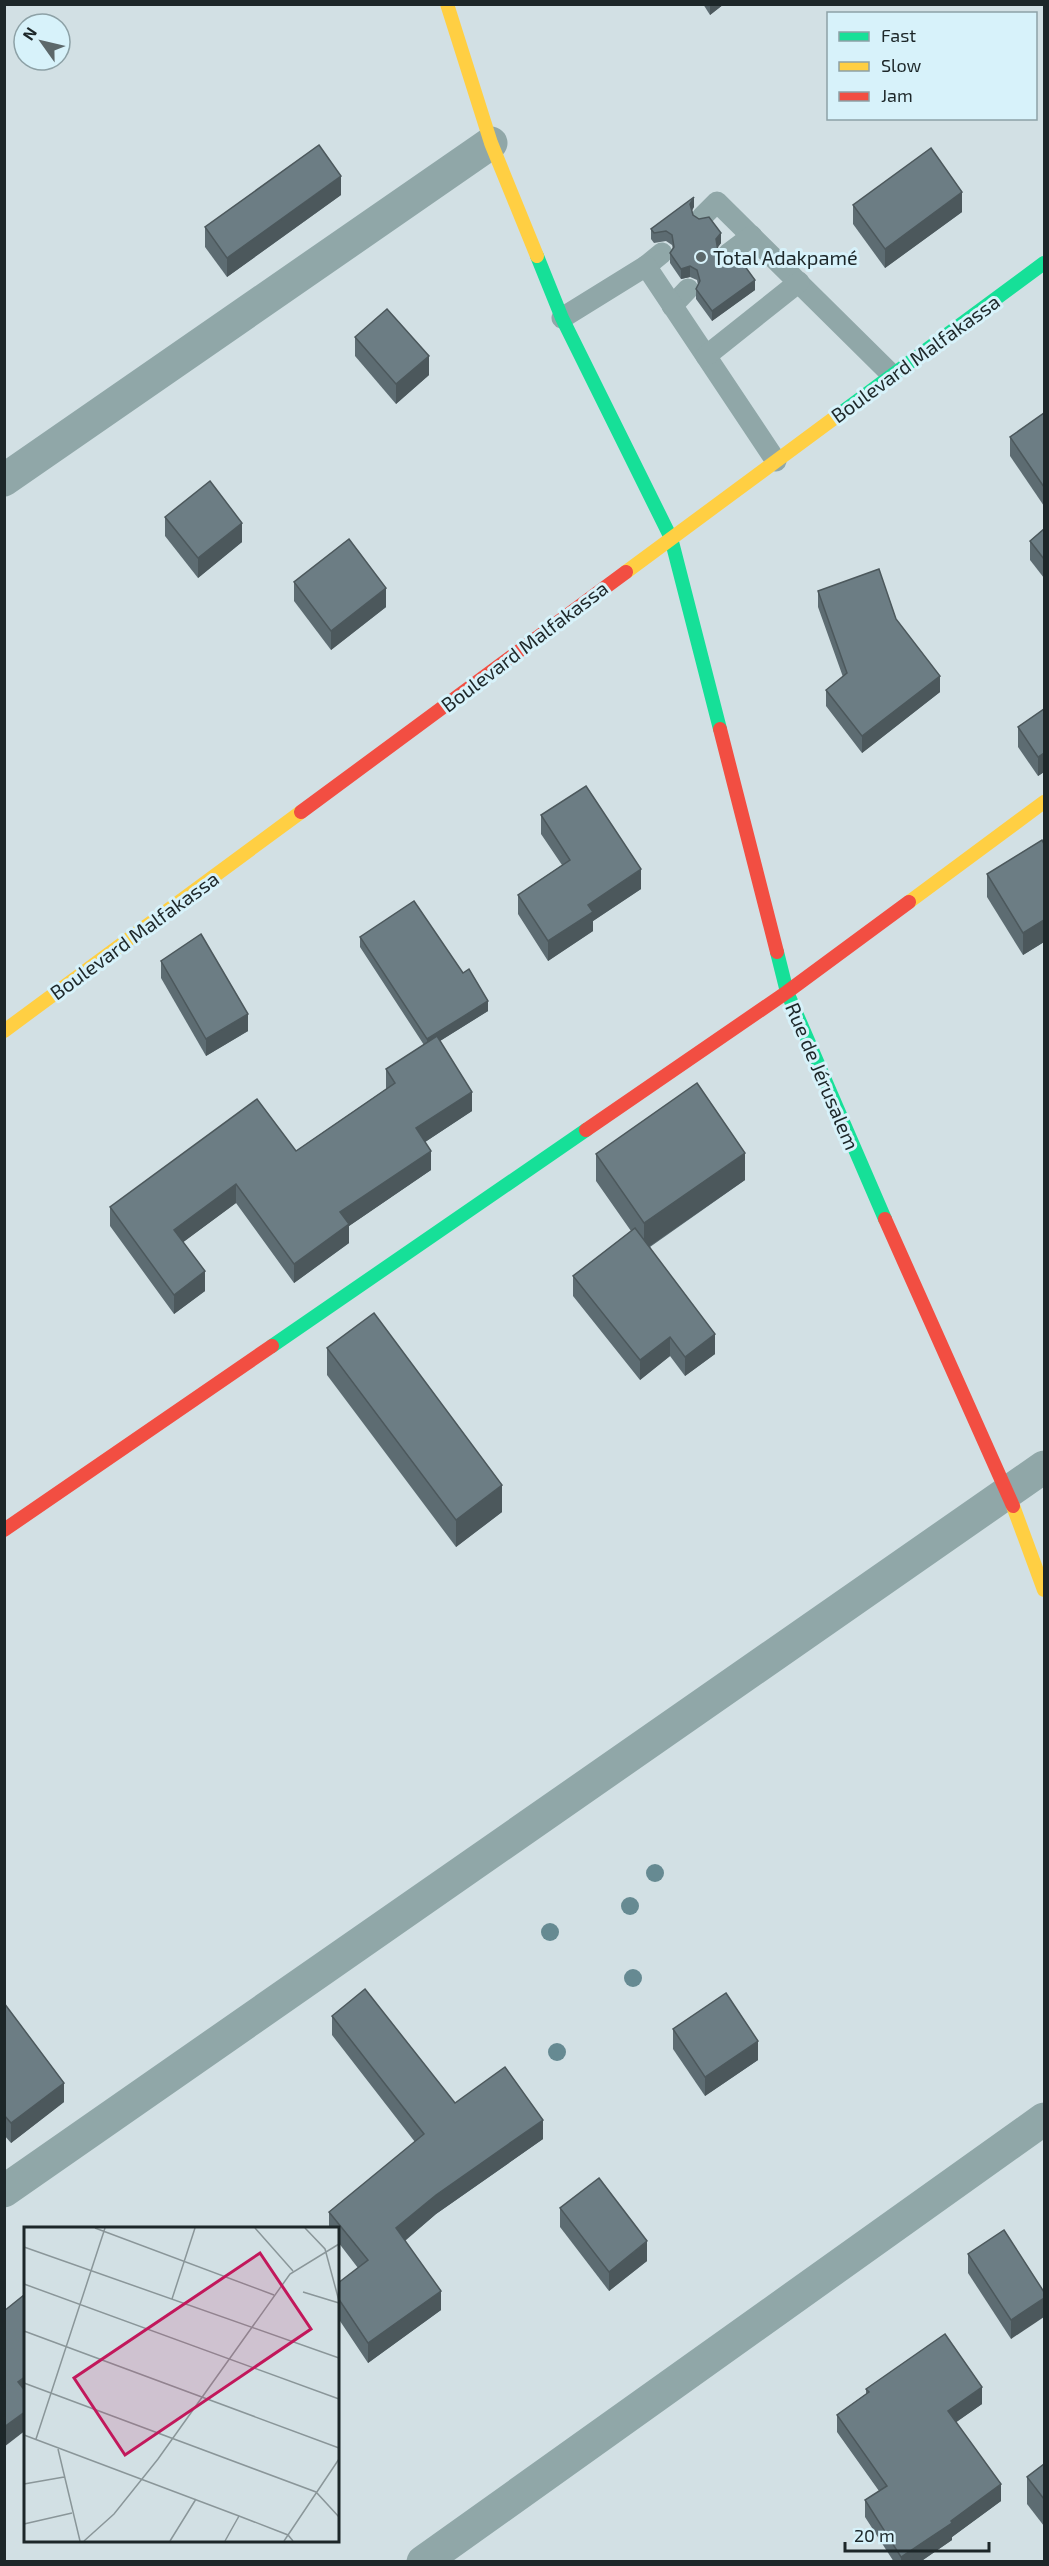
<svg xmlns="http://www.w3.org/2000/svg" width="1049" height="2566" font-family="'Exo 2',sans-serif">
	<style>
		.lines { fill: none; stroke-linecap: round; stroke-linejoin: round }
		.lane { stroke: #90a7a8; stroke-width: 21 }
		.street { stroke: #90a7a8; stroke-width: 33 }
		.fast { stroke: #16e098; stroke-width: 14 }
		.slow { stroke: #ffcf43; stroke-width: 14 }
		.jam { stroke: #f24e42; stroke-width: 14 }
		.tree { fill: #668a92 }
		.wall { fill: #5d6c72 }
		.shaded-wall { fill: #4c585c }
		.building { fill: #6c7d84; stroke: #4c585c; stroke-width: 1.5 }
		.poi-dot { fill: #5c686a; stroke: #d7f2fa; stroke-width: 2 }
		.labels { text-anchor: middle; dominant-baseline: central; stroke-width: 6; stroke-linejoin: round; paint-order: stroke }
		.poi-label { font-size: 20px; fill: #1d2729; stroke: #d7f2fa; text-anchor: start }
		.street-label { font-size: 20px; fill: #1d2729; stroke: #d7f2fa }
		.inset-road { fill: none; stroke: #8a9699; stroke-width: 1.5 }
		.view { fill: #c2185b; fill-opacity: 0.15; stroke: #c2185b; stroke-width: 3 }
		.inset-edge { fill: none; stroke: #1d2729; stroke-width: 3 }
	</style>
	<rect width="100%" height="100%" fill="#d2e0e4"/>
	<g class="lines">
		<g class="lane">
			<polyline points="702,217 717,202 892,375"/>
			<polyline points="728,254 752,236"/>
			<polyline points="646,266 662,253"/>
			<polyline points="672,306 688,289"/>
			<polyline points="562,318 646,266 776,461"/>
			<polyline points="706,356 799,282"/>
		</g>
		<g class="street">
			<polyline points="4,480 491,143"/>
			<polyline points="4,2191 1044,1467"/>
			<polyline points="423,2562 1044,2119"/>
		</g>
		<g class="fast">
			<polyline points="537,256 562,318 671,538 720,729"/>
			<polyline points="837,416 1044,263"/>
			<polyline points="777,952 787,992 885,1219"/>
			<polyline points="272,1346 586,1130"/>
		</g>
		<g class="slow">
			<polyline points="447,4 491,143 537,256"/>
			<polyline points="626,572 837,416"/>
			<polyline points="909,902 1044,802"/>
			<polyline points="4,1031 301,812"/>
			<polyline points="1013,1506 1044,1590"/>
		</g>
		<g class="jam">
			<polyline points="720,729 777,952"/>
			<polyline points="301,812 626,572"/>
			<polyline points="586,1130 787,992 909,902"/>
			<polyline points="885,1219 1013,1506"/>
			<polyline points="4,1530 272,1346"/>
		</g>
	</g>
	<g class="tree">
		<circle cx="655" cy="1873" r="9"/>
		<circle cx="630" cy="1906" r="9"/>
		<circle cx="550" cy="1932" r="9"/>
		<circle cx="633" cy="1978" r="9"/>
		<circle cx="557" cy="2052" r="9"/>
	</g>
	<g class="wall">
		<polygon points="703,4 724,4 710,15"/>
		<polygon points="341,195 227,277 205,247 205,227"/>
		<polygon points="853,205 962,212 885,268 853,224"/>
		<polygon points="694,207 691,211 693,215 721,243 717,248 718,251 755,290 712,321 696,299 696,289 698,285 697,280 690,277 681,279 670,263 670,253 673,249 672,245 666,241 654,243 651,239 651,229"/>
		<polygon points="355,337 429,375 396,404 355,356"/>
		<polygon points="1044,413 1044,506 1010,456 1010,437"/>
		<polygon points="165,517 242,542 198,578 165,536"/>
		<polygon points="1044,529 1044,578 1030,560 1030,541"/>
		<polygon points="294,582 386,607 331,650 294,601"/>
		<polygon points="818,591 896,619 940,692 862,753 826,706 826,690 843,677 818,607"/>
		<polygon points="1044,709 1044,772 1038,776 1018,747 1018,727"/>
		<polygon points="541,815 641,889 593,921 593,931 548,961 518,914 518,895 562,865 541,834"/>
		<polygon points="1044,844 1044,942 1023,955 987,897 987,874"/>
		<polygon points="360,937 488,1011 440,1041 472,1111 425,1142 431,1170 349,1226 349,1243 294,1283 236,1203 183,1242 205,1291 174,1314 110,1226 110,1207 296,1151 386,1089 386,1069 424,1045 360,947"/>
		<polygon points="161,961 248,1031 206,1056 161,978"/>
		<polygon points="596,1154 745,1180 650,1247 715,1354 685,1376 670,1356 640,1380 573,1296 573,1276 631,1231 596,1181"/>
		<polygon points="327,1348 502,1512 456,1547 327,1375"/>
		<polygon points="4,2003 64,2102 11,2143 4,2135"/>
		<polygon points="332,2016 455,2103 543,2139 436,2214 405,2241 441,2310 368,2363 338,2318 338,2283 358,2268 338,2242 338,2229 329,2229 329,2212 415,2142 332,2035"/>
		<polygon points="673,2029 758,2060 705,2096 673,2049"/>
		<polygon points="560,2208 647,2261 609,2291 560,2227"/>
		<polygon points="968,2254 1044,2292 1011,2339 968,2273"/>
		<polygon points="866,2389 982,2404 956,2422 1001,2501 952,2537 952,2540 920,2562 894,2562 865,2517 865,2500 879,2491 837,2432 837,2415 866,2394"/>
		<polygon points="1044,2464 1044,2526 1027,2504 1027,2477"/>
	</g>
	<g class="shaded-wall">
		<polygon points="710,4 724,4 710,15"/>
		<polygon points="341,176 341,195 227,277 227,258"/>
		<polygon points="962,192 962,212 885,268 885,249"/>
		<polygon points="694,197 694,207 690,214 690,204"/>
		<polygon points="721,233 721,243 716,250 716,239"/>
		<polygon points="690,266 690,277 681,279 681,269"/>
		<polygon points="755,280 755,290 712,321 712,311"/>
		<polygon points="429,356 429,375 396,404 396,384"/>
		<polygon points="242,523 242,542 198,578 198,558"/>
		<polygon points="386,588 386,607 331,650 331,631"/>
		<polygon points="940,676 940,692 862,753 862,736"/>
		<polygon points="1044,753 1044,772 1038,776 1038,757"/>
		<polygon points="641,869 641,889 593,921 593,931 548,961 548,941 588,905"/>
		<polygon points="1044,920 1044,942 1023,955 1023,933"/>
		<polygon points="488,1001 488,1011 427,1049 427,1039"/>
		<polygon points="248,1014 248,1031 206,1056 206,1039"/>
		<polygon points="472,1092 472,1111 416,1148 416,1128"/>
		<polygon points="431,1151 431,1170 349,1226 349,1243 294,1283 294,1264 340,1212"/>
		<polygon points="745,1153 745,1180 644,1250 644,1223"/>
		<polygon points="236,1184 236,1203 174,1249 174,1230"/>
		<polygon points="205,1271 205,1291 174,1314 174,1295"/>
		<polygon points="715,1334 715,1354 685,1376 685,1357"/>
		<polygon points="670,1337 670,1356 640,1380 640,1360"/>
		<polygon points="502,1485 502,1512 456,1547 456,1520"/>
		<polygon points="758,2041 758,2060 705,2096 705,2077"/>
		<polygon points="64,2083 64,2102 11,2143 11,2123"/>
		<polygon points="543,2120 543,2139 436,2214 396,2248 396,2228 436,2195"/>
		<polygon points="647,2241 647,2261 609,2291 609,2272"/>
		<polygon points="441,2291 441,2310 368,2363 368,2343"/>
		<polygon points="1044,2298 1044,2317 1011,2339 1011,2320"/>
		<polygon points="26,2376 26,2396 18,2382"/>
		<polygon points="982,2387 982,2404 948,2428 948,2411"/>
		<polygon points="26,2411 26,2430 4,2447 4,2427"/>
		<polygon points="1001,2484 1001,2501 952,2537 952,2540 920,2562 901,2562 901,2557"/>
	</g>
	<g class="building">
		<polygon points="319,145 341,176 227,258 205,227"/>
		<polygon points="931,148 962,192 885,249 853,205"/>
		<polygon points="694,197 690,204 693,215 699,219 709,217 721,233 716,239 718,251 724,256 736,254 755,280 712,311 696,289 700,281 697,270 690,266 681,269 670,253 674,247 672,235 666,231 654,233 651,229"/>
		<polygon points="387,309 429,356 396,384 355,337"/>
		<polygon points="1044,413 1044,487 1010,437"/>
		<polygon points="210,481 242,523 198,558 165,517"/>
		<polygon points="1044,529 1044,559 1030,541"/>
		<polygon points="349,539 386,588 331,631 294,582"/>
		<polygon points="879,569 896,619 940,676 862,736 826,690 847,673 818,591"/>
		<polygon points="1044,709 1044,753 1038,757 1018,727"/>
		<polygon points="586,786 641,869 588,905 593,912 548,941 518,895 570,860 541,815"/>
		<polygon points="1042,840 1044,844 1044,920 1023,933 987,874"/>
		<polygon points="414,901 463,973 469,969 488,1001 427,1039 360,937"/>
		<polygon points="201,934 248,1014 206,1039 161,961"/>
		<polygon points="437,1036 472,1092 416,1128 431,1151 340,1212 349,1224 294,1264 236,1184 174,1230 205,1271 174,1295 110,1207 257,1099 296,1151 395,1083 386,1069"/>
		<polygon points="697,1083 745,1153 644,1223 596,1154"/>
		<polygon points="635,1228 715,1334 685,1357 670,1337 640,1360 573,1276"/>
		<polygon points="374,1313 502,1485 456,1520 327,1348"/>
		<polygon points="365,1989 455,2103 505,2067 543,2120 436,2195 396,2228 441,2291 368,2343 338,2298 338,2283 368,2260 329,2212 424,2134 332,2016"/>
		<polygon points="726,1993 758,2041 705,2077 673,2029"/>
		<polygon points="4,2003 64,2083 11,2123 4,2115"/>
		<polygon points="599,2178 647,2241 609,2272 560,2208"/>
		<polygon points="1004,2230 1044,2292 1044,2298 1011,2320 968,2254"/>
		<polygon points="24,2295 26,2297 26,2376 18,2382 26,2392 26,2411 4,2427 4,2311"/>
		<polygon points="945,2334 982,2387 948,2411 1001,2484 951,2521 952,2523 901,2557 865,2500 887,2486 837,2415 869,2392 866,2389"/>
		<polygon points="1044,2464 1044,2499 1027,2477"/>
	</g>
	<circle class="poi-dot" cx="701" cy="257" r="6"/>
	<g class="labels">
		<g class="poi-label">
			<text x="713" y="257">Total Adakpamé</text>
		</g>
		<g class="street-label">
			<text transform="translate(915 358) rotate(-36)">Boulevard Malfakassa</text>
			<text transform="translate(524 646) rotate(-37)">Boulevard Malfakassa</text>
			<text transform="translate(134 935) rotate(-36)">Boulevard Malfakassa</text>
			<text transform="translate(823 1076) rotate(67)">Rue de Jérusalem</text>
		</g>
	</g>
	<g transform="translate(24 2227)">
		<rect width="315" height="315" fill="#d2e0e4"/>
		<path class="inset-road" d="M71,1L250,68M231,1L269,44M281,1L301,22L315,74M0,20L315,131M0,57L315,172M279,65L315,76M148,72L171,1M0,104L315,221M0,156L292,265L315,290M0,208L215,289L264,308L269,314M12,212L81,1M34,222L56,314M0,257L40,250M0,297L48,286M60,314L90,287L134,232L266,47L315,17M146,314L172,272M201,314L215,289M260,314L315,232"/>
		<path class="view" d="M236,26L287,102L101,228L50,151Z"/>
		<rect width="315" height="315" class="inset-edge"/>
	</g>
	<rect width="1049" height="2566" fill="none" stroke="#1d2729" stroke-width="12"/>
	<rect x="827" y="12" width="210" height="108" fill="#d7f2fa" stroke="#8da1a6" stroke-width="1.5"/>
	<rect x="839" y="32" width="30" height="9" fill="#16e098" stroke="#8da1a6" stroke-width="1.5"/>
	<text x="881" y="42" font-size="18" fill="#1d2729">Fast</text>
	<rect x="839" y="62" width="30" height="9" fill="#ffcf43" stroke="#8da1a6" stroke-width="1.5"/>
	<text x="881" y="72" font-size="18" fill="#1d2729">Slow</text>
	<rect x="839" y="92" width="30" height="9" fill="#f24e42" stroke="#8da1a6" stroke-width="1.5"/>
	<text x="881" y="102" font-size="18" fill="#1d2729">Jam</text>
	<g transform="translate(42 42) rotate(304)"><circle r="28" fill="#d7f2fa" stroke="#8da1a6" stroke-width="1.5"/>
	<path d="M0-4.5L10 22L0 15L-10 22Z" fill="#5c686a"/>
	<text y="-9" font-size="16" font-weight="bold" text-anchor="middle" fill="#1d2729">N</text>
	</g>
	<path d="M845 2542v9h144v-9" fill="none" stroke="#1d2729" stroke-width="3"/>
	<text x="854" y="2542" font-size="18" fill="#1d2729" stroke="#d7f2fa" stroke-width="4.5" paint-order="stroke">20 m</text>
</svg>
